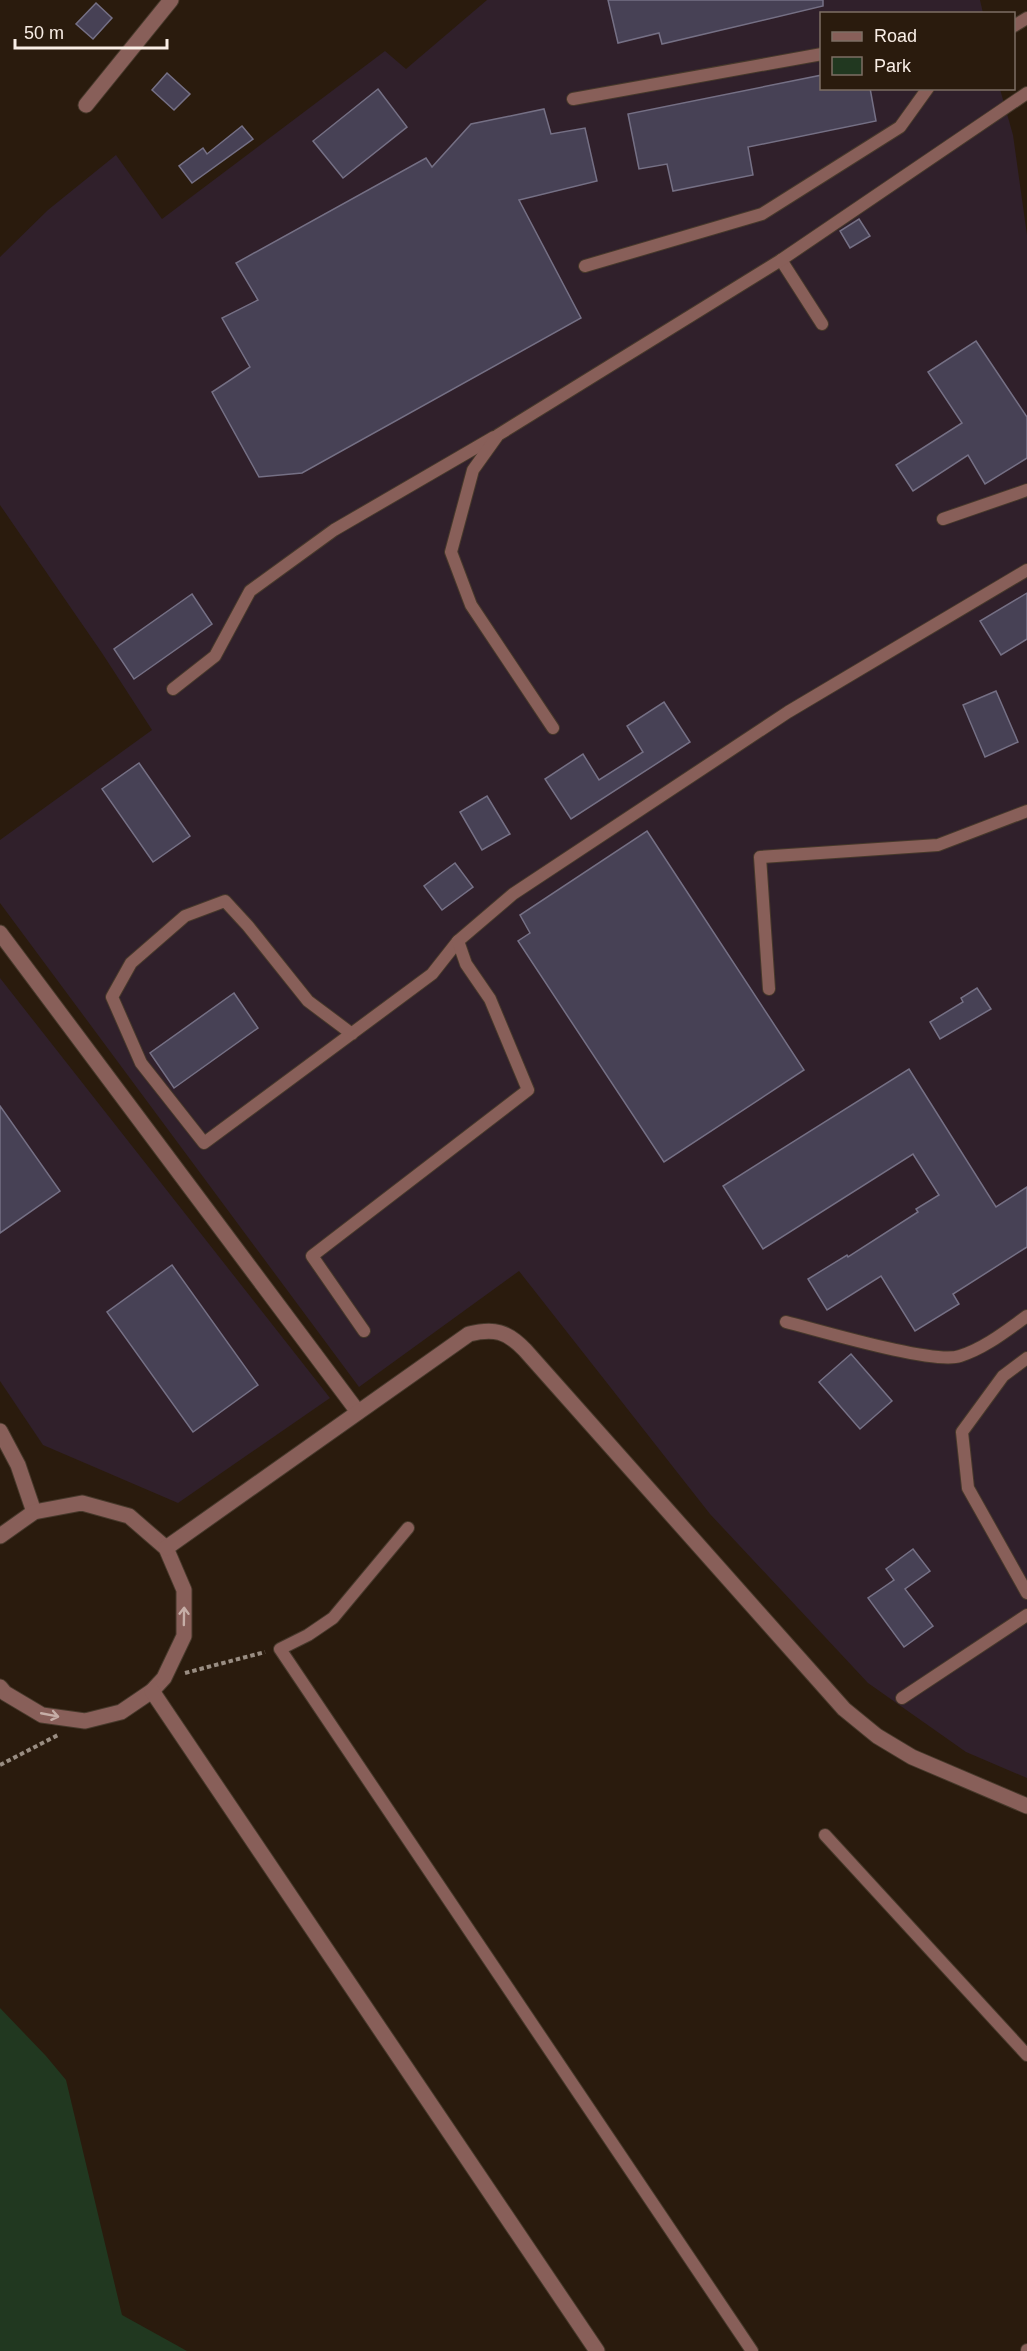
<svg xmlns="http://www.w3.org/2000/svg" width="1027" height="2351" font-family="Arial,sans-serif">
	<style>
		.industrial { fill: #30202b }
		.green { fill: #213820 }
		.building { fill: #474155; stroke: #757085; stroke-width: 1.5 }
		.lines { fill: none; stroke-linecap: round; stroke-linejoin: round }
		.service-casing { stroke: #47392b; stroke-width: 14 }
		.minor-casing { stroke: #47392b; stroke-width: 17 }
		.path { stroke: #998d82; stroke-width: 4; stroke-dasharray: 4.5 3; stroke-linecap: butt }
		.service { stroke: #885f59; stroke-width: 12 }
		.minor { stroke: #885f59; stroke-width: 15 }
		.oneway { stroke: #c6aea7 }
	</style>
	<rect width="100%" height="100%" fill="#2a1b0d"/>
	<g class="industrial">
		<polygon points="487,0 980,0 983,13 822,14 822,88 1000,89 1013,135 1027,235 1027,1778 966,1752 868,1683 710,1514 519,1271 359,1387 0,903 0,840 152,730 102,653 0,505 0,257 48,210 116,155 162,219 385,51 406,69"/>
		<polygon points="0,978 330,1398 178,1503 43,1445 0,1381"/>
	</g>
	<polygon class="green" points="0,2008 46,2056 66,2080 122,2315 187,2351 0,2351"/>
	<g class="building">
		<polygon points="608,0 823,0 823,6 662,44 659,33 618,43"/>
		<polygon points="96,3 112,18 93,39 76,24"/>
		<polygon points="167,73 190,94 174,110 152,90"/>
		<polygon points="822,75 822,88 870,88 876,121 748,147 753,175 673,191 667,164 639,169 628,114"/>
		<polygon points="378,89 407,127 343,178 313,141"/>
		<polygon points="544,109 551,134 585,128 597,181 519,200 581,318 302,473 259,477 212,392 250,367 222,318 258,300 236,263 426,158 432,167 471,124"/>
		<polygon points="242,126 253,139 192,183 179,166 203,148 207,154"/>
		<polygon points="859,219 870,236 850,248 840,231"/>
		<polygon points="976,341 1027,417 1027,458 985,484 968,455 913,491 896,465 962,423 928,372"/>
		<polygon points="1027,593 1027,639 1001,655 980,621"/>
		<polygon points="192,594 212,624 134,679 114,649"/>
		<polygon points="996,691 1018,742 985,757 963,705"/>
		<polygon points="664,702 690,742 571,819 545,779 583,754 599,780 643,752 627,726"/>
		<polygon points="139,763 190,836 153,862 102,789"/>
		<polygon points="487,796 510,834 482,850 460,812"/>
		<polygon points="647,831 804,1070 664,1162 518,941 530,933 520,915"/>
		<polygon points="455,863 473,887 442,910 424,886"/>
		<polygon points="977,988 991,1009 940,1039 930,1022 963,1002 961,998"/>
		<polygon points="234,993 258,1028 174,1088 150,1053"/>
		<polygon points="909,1069 996,1207 1027,1187 1027,1247 953,1294 959,1304 915,1331 881,1276 827,1310 808,1279 847,1255 848,1257 918,1212 916,1209 939,1195 913,1154 763,1249 723,1186"/>
		<polygon points="0,1106 60,1191 0,1233"/>
		<polygon points="172,1265 258,1385 193,1432 107,1312"/>
		<polygon points="851,1354 892,1401 860,1429 819,1382"/>
		<polygon points="913,1549 930,1571 905,1589 933,1626 904,1647 868,1598 894,1580 886,1569"/>
	</g>
	<g class="lines">
		<defs>
			<g id="service">
				<polyline points="1014,26 1027,18"/>
				<polyline points="573,99 822,54"/>
				<polyline points="781,260 822,324"/>
				<polyline points="585,266 762,214 900,127 928,88"/>
				<polyline points="943,519 1027,490"/>
				<polyline points="173,689 215,656 250,591 334,530 494,437"/>
				<polyline points="553,728 471,605 451,552 473,470 498,435 781,260 1027,93"/>
				<polyline points="769,989 760,857 938,845 1027,811"/>
				<polyline points="352,1034 308,1001 248,926 225,901 185,916 131,963 112,997 141,1063 204,1143 432,974 458,941"/>
				<path d="M786,1322C818,1330 934,1365 960,1356C985,1348 1006,1331 1027,1316"/>
				<polyline points="364,1331 312,1256 528,1090 490,999 466,964 458,941 513,894 788,712 1027,570"/>
				<polyline points="1027,1358 1003,1376 962,1432 968,1488 1027,1593"/>
				<polyline points="408,1528 333,1618 308,1635 280,1649 752,2351"/>
				<polyline points="902,1698 1027,1615"/>
				<polyline points="825,1835 1027,2055"/>
				<polyline points="1027,2351 1027,2350"/>
			</g>
			<g id="minor">
				<polyline points="86,105 171,0"/>
				<polyline points="0,933 358,1412"/>
				<polyline points="0,1431 18,1465 34,1512"/>
				<polyline points="0,1536 34,1512 82,1503 129,1516 166,1548 184,1590 184,1636 164,1678 152,1691 121,1712 85,1721 42,1715 5,1693 0,1687"/>
				<path d="M166,1548L469,1334C494,1328 507,1331 525,1350L844,1709L877,1736L912,1757L1027,1806"/>
				<polyline points="152,1691 597,2351"/>
			</g>
		</defs>
		<use href="#service" class="service-casing"/>
		<use href="#minor" class="minor-casing"/>
		<g class="path">
			<polyline points="185,1673 265,1652"/>
			<polyline points="0,1765 58,1735"/>
		</g>
		<use href="#service" class="service"/>
		<use href="#minor" class="minor"/>
	</g>
	<defs><path id="oneway-shaft" d="M-6 0H5M1.5-3L5.5 0L1.5 3" fill="none" stroke-width="1.6" stroke-linecap="round" stroke-linejoin="round" transform="scale(1.5)"/></defs>
	<g class="oneway">
		<use href="#oneway-shaft" transform="translate(184 1616) rotate(-89)"/>
		<use href="#oneway-shaft" transform="translate(50 1715) rotate(11)"/>
	</g>
	<rect x="820" y="12" width="195" height="78" fill="#2a1b0d" stroke="#7d6f64" stroke-width="1.5"/>
	<rect x="832" y="32" width="30" height="9" fill="#885f59" stroke="#7d6f64" stroke-width="1.5"/>
	<text x="874" y="42" font-size="18" fill="#f9eee6">Road</text>
	<rect x="832" y="57" width="30" height="18" fill="#213820" stroke="#7d6f64" stroke-width="1.5"/>
	<text x="874" y="72" font-size="18" fill="#f9eee6">Park</text>
	<path d="M15 39v9h152v-9" fill="none" stroke="#f9eee6" stroke-width="3"/>
	<text x="24" y="39" font-size="18" fill="#f9eee6" stroke="#2a1b0d" stroke-width="4.5" paint-order="stroke">50 m</text>
</svg>
